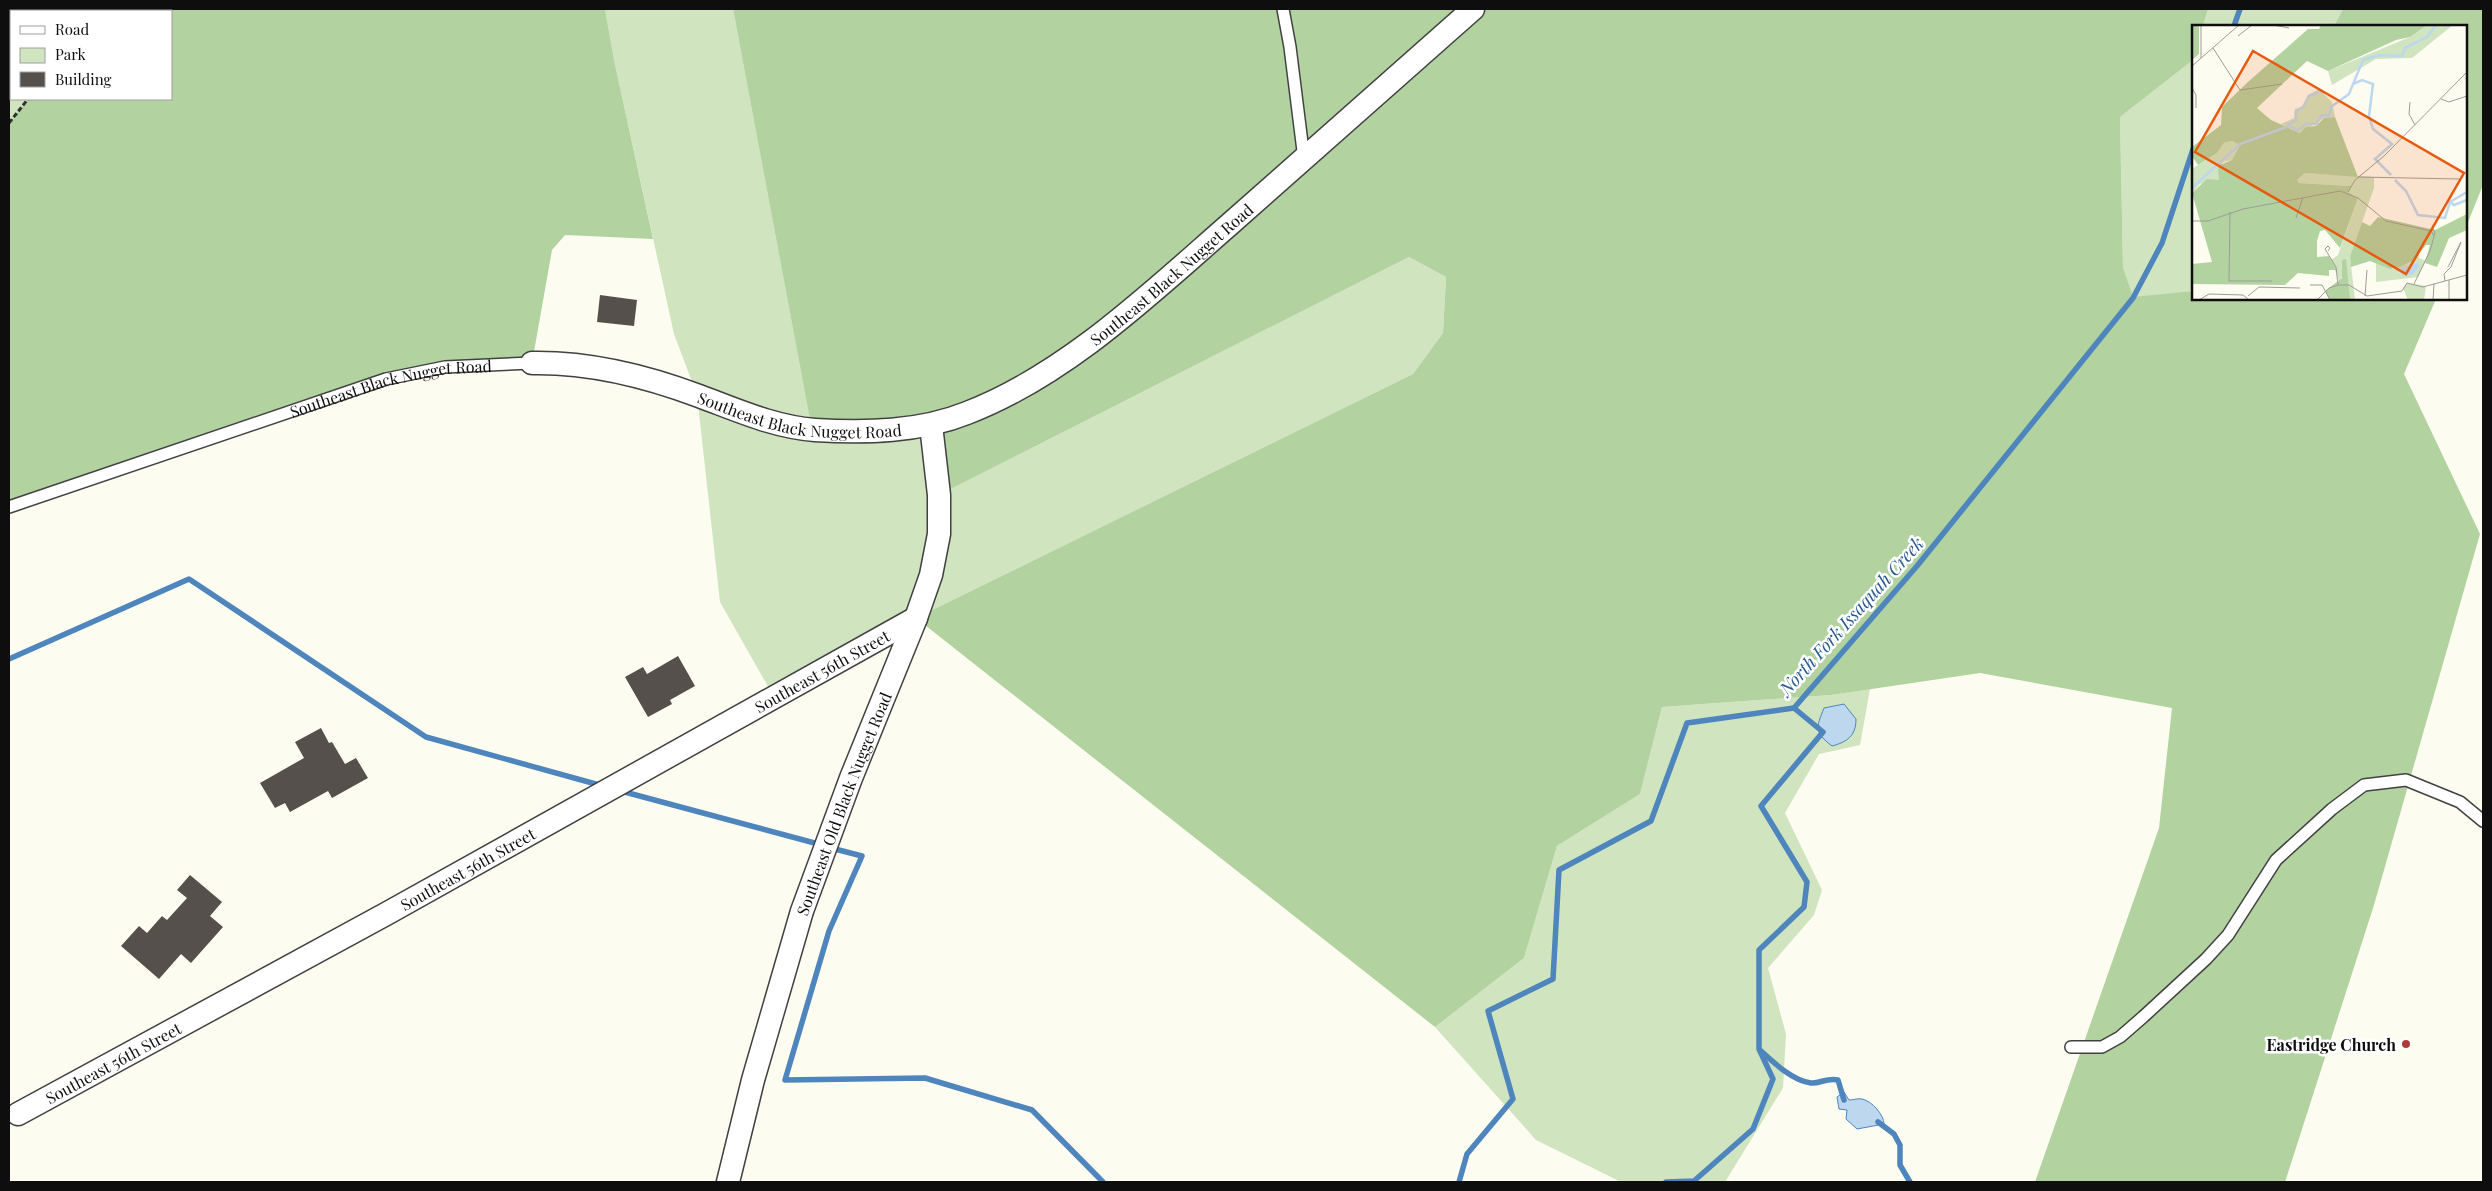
<svg xmlns="http://www.w3.org/2000/svg" width="2492" height="1191" font-family="'Playfair Display',serif">
	<style>
		.green { fill: #cfe4bf }
		.forest { fill: #b2d2a0 }
		.water { fill: #bcd7ee; stroke: #4d85bc }
		.lines { fill: none; stroke-linecap: round; stroke-linejoin: round }
		.stream { stroke: #4d85bc; stroke-width: 5.5 }
		.building { fill: #55504c }
		.service-casing { stroke: #414141; stroke-width: 14 }
		.minor-casing { stroke: #414141; stroke-width: 25 }
		.path { stroke: #303030; stroke-width: 3; stroke-dasharray: 5 2.5; stroke-linecap: butt }
		.service { stroke: #fff; stroke-width: 11 }
		.minor { stroke: #fff; stroke-width: 22 }
		.poi-dot { fill: #ac3d38; stroke: #fff; stroke-width: 2 }
		.labels { text-anchor: middle; dominant-baseline: central; stroke-width: 5; stroke-linejoin: round; paint-order: stroke }
		.street-label { font-size: 16px; fill: #0e0e0e; stroke: #fff }
		.poi-label { font-size: 16px; font-weight: bold; fill: #0e0e0e; stroke: #fff; text-anchor: end }
		.water-label { font-size: 18px; font-style: italic; fill: #275990; stroke: #fff }
		.inset-river { fill: none; stroke: #bcd7ee; stroke-width: 2.5 }
		.inset-road { fill: none; stroke: #9d9d96; stroke-width: 1 }
		.view { fill: #e8590c; fill-opacity: 0.15; stroke: #e8590c; stroke-width: 2.5 }
		.inset-edge { fill: none; stroke: #0e0e0e; stroke-width: 2.5 }
	</style>
	<rect width="100%" height="100%" fill="#fdfcf1"/>
	<g class="green">
		<polygon points="9,9 111,9 108,11 11,11 11,99 28,99 9,123"/>
		<polygon points="605,9 733,9 812,429 931,425 939,495 1409,257 1446,277 1443,333 1413,374 916,618 774,697 720,602 697,395 674,334 614,60"/>
		<polygon points="2208,9 2343,9 2334,26 2203,26"/>
		<polygon points="2193,60 2193,291 2133,298 2123,267 2120,117"/>
		<polygon points="1870,689 1860,745 1819,754 1785,813 1822,890 1814,915 1768,968 1786,1034 1783,1088 1725,1182 1621,1182 1536,1140 1435,1027 1524,958 1557,846 1640,794 1662,707 1831,695"/>
	</g>
	<g class="forest">
		<polygon points="111,9 605,9 614,60 653,239 565,235 552,250 532,363 386,379 9,507 9,123 28,99 171,99 171,11 108,11"/>
		<polygon points="733,9 2208,9 2203,26 2193,26 2193,60 2120,117 2123,267 2133,297 2193,291 2193,299 2436,299 2404,374 2480,534 2374,905 2285,1182 2035,1182 2159,828 2172,708 1980,673 1831,695 1662,707 1640,794 1557,846 1524,958 1435,1027 916,618 1413,374 1443,333 1446,277 1409,257 939,495 931,425 812,430"/>
		<polygon points="2343,9 2483,9 2483,185 2466,227 2466,26 2334,26"/>
	</g>
	<g class="water">
		<polygon points="9,9 61,9 63,11 11,11 11,77 9,80"/>
		<path d="M1844,704L1856,719C1856,736 1847,742 1832,746C1814,732 1816,728 1824,708Z"/>
		<path d="M1844,1092L1849,1100C1853,1100 1859,1098 1862,1099C1872,1101 1884,1115 1884,1124L1857,1129L1846,1119L1847,1110L1839,1109L1837,1097Z"/>
	</g>
	<g class="lines">
		<g class="stream">
			<polyline points="2234,26 2240,9"/>
			<polyline points="9,659 189,579 426,737 603,786"/>
			<polyline points="621,791 822,845"/>
			<polyline points="831,848 862,856 829,931 785,1080 925,1078 1032,1110 1103,1182"/>
			<path d="M1761,1051C1774,1063 1793,1081 1811,1083C1820,1084 1827,1077 1838,1080L1844,1100"/>
			<polyline points="1878,1122 1894,1134 1900,1145 1900,1165 1910,1182"/>
			<polyline points="1459,1182 1467,1154 1513,1099 1488,1011 1553,979 1559,870 1651,821 1687,723 1794,708 1917,566 2133,298 2162,243 2193,149"/>
			<polyline points="1666,1182 1694,1181 1753,1129 1773,1079 1759,1049 1759,950 1804,907 1807,882 1761,806 1823,732 1794,708"/>
		</g>
	</g>
	<g class="building">
		<polygon points="600,295 637,300 634,326 597,322"/>
		<polygon points="678,656 695,686 670,700 672,704 648,717 625,677 643,667 647,674"/>
		<polygon points="321,728 329,743 332,742 345,764 356,758 368,778 332,798 328,791 290,812 285,803 275,808 260,783 304,758 295,742"/>
		<polygon points="190,875 222,902 210,916 223,927 191,963 181,954 159,979 121,946 139,926 147,933 162,916 167,920 187,898 177,890"/>
	</g>
	<g class="lines">
		<defs>
			<g id="service">
				<polyline points="1283,9 1290,47 1304,159"/>
				<path id="s1" d="M9,507L386,379L445,367L532,363"/>
				<polyline points="2071,1047 2102,1047 2120,1037 2143,1017 2206,959 2228,935 2276,860 2332,809 2364,785 2406,780 2460,802 2483,821"/>
			</g>
			<g id="minor">
				<path id="s2" d="M532,363C589,362 646,376 699,396C737,410 774,427 815,430C865,433 920,432 967,413C1066,375 1151,293 1230,224C1311,153 1392,81 1473,9"/>
				<path id="s3" d="M18,1114L386,914L916,618"/>
				<path id="s4" d="M728,1182L753,1080L802,911L851,778L916,618L931,575L939,534V495L931,425"/>
			</g>
		</defs>
		<use href="#service" class="service-casing"/>
		<use href="#minor" class="minor-casing"/>
		<g class="path">
			<polyline points="108,11 111,9"/>
			<polyline points="9,123 28,99"/>
		</g>
		<use href="#service" class="service"/>
		<use href="#minor" class="minor"/>
	</g>
	<circle class="poi-dot" cx="2406" cy="1044" r="5"/>
	<g class="labels">
		<g class="street-label">
			<text stroke="none"><textPath href="#s2" startOffset="695">Southeast Black Nugget Road</textPath></text>
			<text stroke="none"><textPath href="#s1" startOffset="401">Southeast Black Nugget Road</textPath></text>
			<text stroke="none"><textPath href="#s2" startOffset="275">Southeast Black Nugget Road</textPath></text>
			<text stroke="none"><textPath href="#s3" startOffset="918">Southeast 56th Street</textPath></text>
			<text stroke="none"><textPath href="#s4" startOffset="396">Southeast Old Black Nugget Road</textPath></text>
			<text stroke="none"><textPath href="#s3" startOffset="512">Southeast 56th Street</textPath></text>
			<text stroke="none"><textPath href="#s3" startOffset="108">Southeast 56th Street</textPath></text>
		</g>
		<g class="poi-label">
			<text x="2396" y="1044">Eastridge Church</text>
		</g>
		<g class="water-label">
			<text transform="translate(1851 616) rotate(-48)">North Fork Issaquah Creek</text>
		</g>
	</g>
	<g transform="translate(2192 25)">
		<rect width="275" height="275" fill="#fdfcf1"/>
		<path d="M235,0H261L220,33L184,34L140,60L136,46L218,12ZM127,64L140,77L143,92L132,93L108,108L89,99L102,93L103,84L112,81L116,70ZM40,116L48,119L47,122L40,135L31,137L27,155L8,159L0,168V144L25,128L32,118ZM113,148L182,152V163L158,231L163,275H156L155,254L149,240L151,250L147,256L139,235L146,230L166,173L156,167L158,161L107,158L105,155ZM227,228V233L234,236L226,252L184,257V238L201,244L218,238ZM215,258L234,261L232,275H216L211,263Z" fill="#cfe4bf"/>
		<path d="M0,0H7V29L0,35ZM129,0H235L218,12L204,15L136,46L115,36L65,83L79,95L108,108L114,102L124,101L132,93L143,92L166,152L113,148L105,155L107,158L159,161L156,167L166,173L148,223L133,205L128,206L125,216V232L137,231L145,245H137V251L106,248L93,260L0,259V239L20,237L0,168L15,154L27,155L26,141L40,135L48,120L40,116L32,118L25,128L6,140L0,131V122L29,100L30,82L57,56L116,4H127ZM275,189V205L257,213L245,242L233,238L238,220H234L221,236L208,242L198,244L178,236L159,242L158,231L170,197L178,201L186,192L243,205ZM154,234L158,275H138L133,266L150,253V235Z" fill="#b2d2a0"/>
		<path d="M225,238L228,241L220,250L210,251L209,243Z" fill="#bcd7ee"/>
		<path class="inset-river" d="M161,59L170,55L181,59L177,91L181,104L200,119L183,134L199,150M96,100L104,95V86L111,82L117,71L128,66L132,68M203,155L214,166L226,190L253,193L258,177L275,167M0,163L48,119L97,101L106,105L114,99H124L130,90L137,91L139,82L157,69L171,35L187,30L210,31L213,23L235,12L244,0M258,177L262,180L275,175"/>
		<path class="inset-road" d="M81,0L97,3M46,11L60,0M21,23L48,65L90,59M9,33V0M0,41L47,0M0,63L4,70V83M249,74L257,77L275,71M218,77L217,89L223,100M166,152L267,154M156,167L163,155L192,131L275,47M38,187L37,256H80M104,193L111,172M0,196H16L51,184L148,166L166,173L194,196L239,206M136,226L138,223L136,221L133,224L144,242L146,260M257,255V275M253,256L252,249L259,242L269,217L256,242M222,259L238,226L243,208L241,204L239,206L242,211M118,260H130L138,275M56,271L67,262L108,263M173,271L175,245M7,275L17,269L51,270L57,275M125,275L137,263L146,260H157L175,271L210,266L215,258L231,262L275,250M241,275L242,259"/>
		<path class="view" d="M61,26L272,148L214,249L3,127Z"/>
		<rect width="275" height="275" class="inset-edge"/>
	</g>
	<rect width="2492" height="1191" fill="none" stroke="#0e0e0e" stroke-width="20"/>
	<rect x="10" y="10" width="162" height="90" fill="#ffffff" stroke="#9f9f9f"/>
	<rect x="20" y="26" width="25" height="8" fill="#ffffff" stroke="#9f9f9f"/>
	<text x="55" y="35" font-size="15" fill="#0e0e0e">Road</text>
	<rect x="20" y="48" width="25" height="15" fill="#cfe4bf" stroke="#9f9f9f"/>
	<text x="55" y="60" font-size="15" fill="#0e0e0e">Park</text>
	<rect x="20" y="72" width="25" height="15" fill="#55504c" stroke="#9f9f9f"/>
	<text x="55" y="85" font-size="15" fill="#0e0e0e">Building</text>
</svg>
